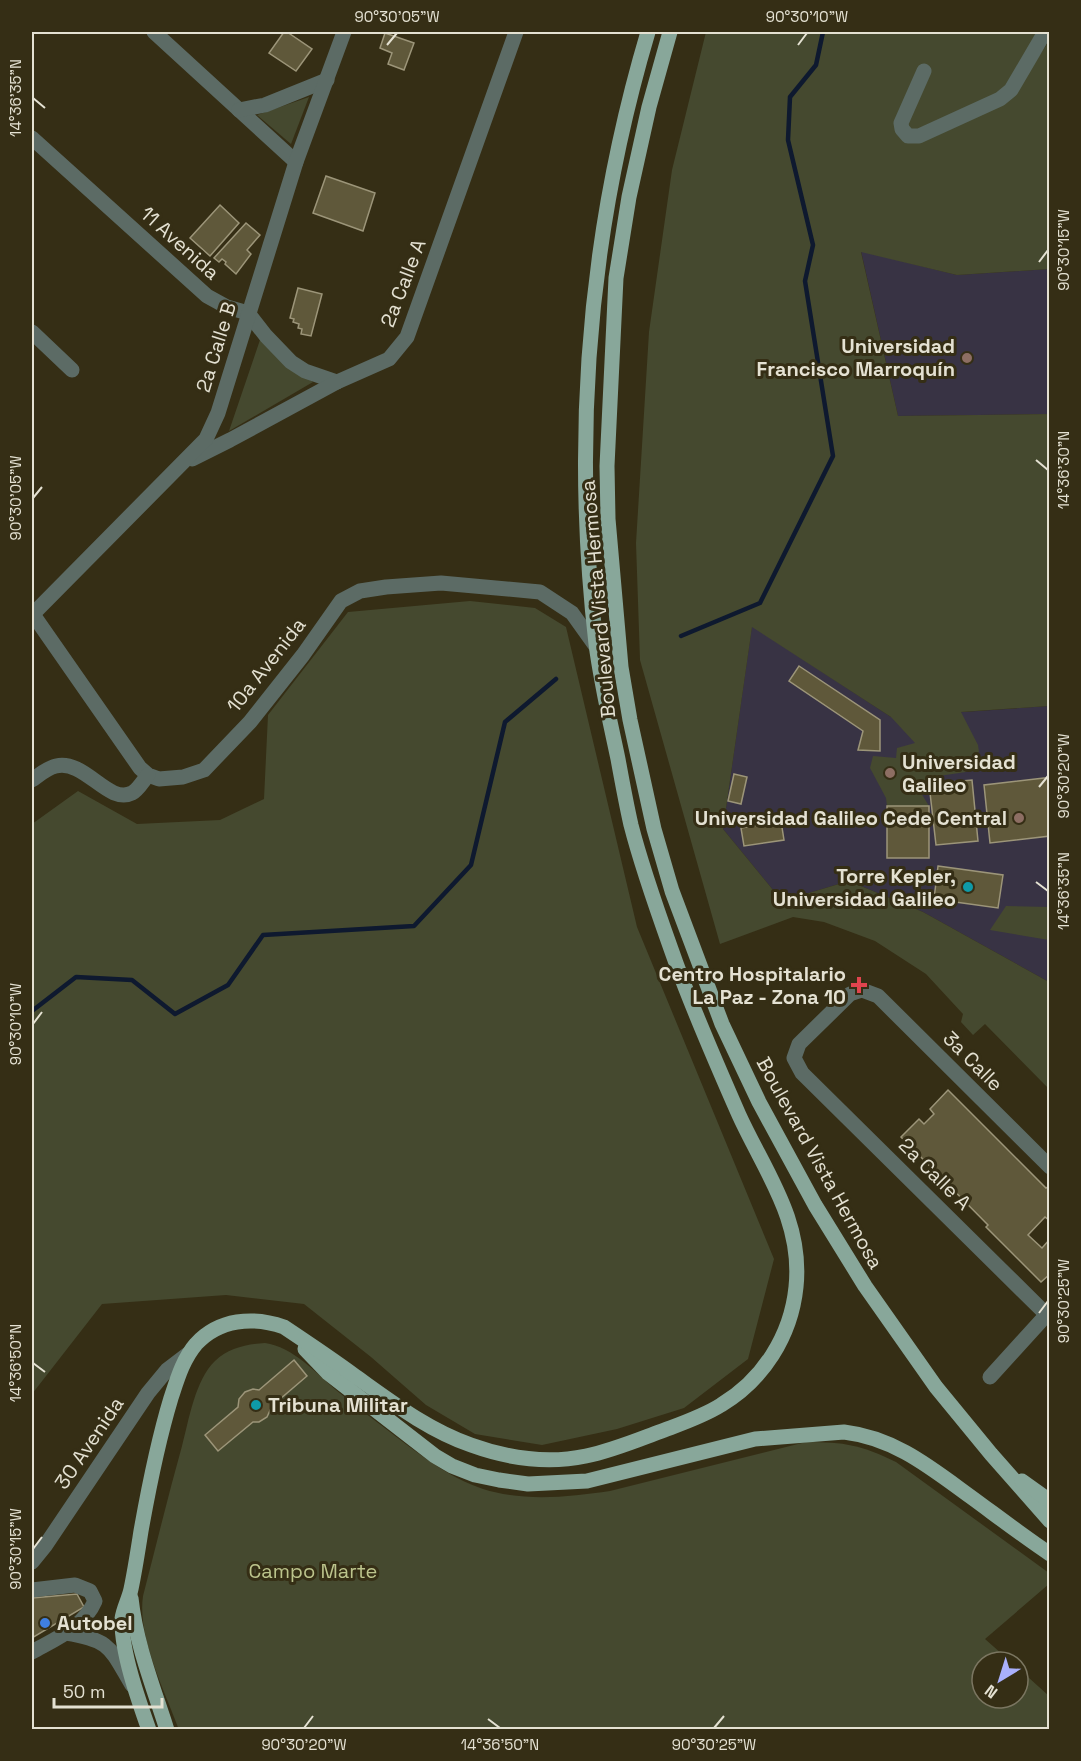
<svg xmlns="http://www.w3.org/2000/svg" width="1081" height="1761" font-family="'Space Grotesk',sans-serif">
	<style>
		.commercial { fill: #383344 }
		.green { fill: #45492f }
		.lines { fill: none; stroke-linecap: round; stroke-linejoin: round }
		.stream { stroke: #0e192f; stroke-width: 4.5 }
		.building { fill: #5f583a; stroke: #9c9579; stroke-width: 1.5 }
		.minor { stroke: #5c6b65; stroke-width: 15 }
		.major { stroke: #88a79a; stroke-width: 15 }
		.ticks { fill: none; stroke: #e4e1d2; stroke-width: 2 }
		.education-dot { fill: #8d6e63; stroke: #352e15; stroke-width: 2 }
		.culture-dot { fill: #0f9aa8; stroke: #352e15; stroke-width: 2 }
		.health-dot { fill: #e0444e; stroke: #352e15; stroke-width: 2 }
		.shop-dot { fill: #3f7fe0; stroke: #352e15; stroke-width: 2 }
		.labels { text-anchor: middle; dominant-baseline: central; stroke-width: 6; stroke-linejoin: round; paint-order: stroke }
		.street-label { font-size: 20px; fill: #e4e1d2; stroke: #352e15 }
		.poi-label { font-size: 20px; font-weight: bold; fill: #e4e1d2; stroke: #352e15; text-anchor: end }
		.park-label { font-size: 20px; fill: #bcc48c; stroke: #352e15 }
		.neatline { fill: none; stroke: #e4e1d2; stroke-width: 2 }
		.ticks-label { font-size: 15px; text-anchor: middle; fill: #e4e1d2 }
	</style>
	<rect width="100%" height="100%" fill="#352e15"/>
	<g class="commercial">
		<polygon points="861,251 957,275 1049,269 1049,414 898,416"/>
		<polygon points="752,626 891,717 1049,706 1049,982 923,912 849,881 782,901 723,829"/>
	</g>
	<g class="green">
		<polygon points="706,32 1042,32 1017,90 1049,41 1049,269 957,275 861,252 898,416 1049,414 1049,706 961,712 978,745 979,752 966,759 966,772 932,777 918,788 929,806 887,806 886,798 870,768 873,756 896,758 897,748 915,743 891,717 752,627 723,829 782,901 849,881 923,912 1049,982 1049,1089 985,1024 973,1035 961,1022 963,1014 926,974 875,941 824,922 793,917 720,944 640,660 636,543 649,332 672,170"/>
		<polygon points="309,97 291,144 257,115"/>
		<polygon points="261,337 287,365 313,382 229,431"/>
		<polygon points="470,601 535,608 566,627 637,927 774,1259 748,1359 684,1408 617,1429 542,1445 475,1434 426,1405 371,1357 304,1304 226,1295 102,1304 32,1394 32,824 78,791 137,824 220,820 264,799 268,715 348,612"/>
		<polygon points="1006,906 1049,907 1049,940 990,930"/>
		<path d="M265,1343C293,1347 315,1372 336,1390C354,1405 372,1418 390,1432C419,1454 448,1477 483,1489C524,1502 569,1497 610,1491L806,1442C845,1442 861,1445 896,1462L1049,1573V1584L985,1639L1011,1662H982V1698H1018V1668L1049,1696V1729L179,1730C165,1691 137,1637 143,1596C156,1546 168,1496 182,1446C189,1420 195,1380 215,1361C228,1348 247,1344 265,1343Z"/>
	</g>
	<g class="lines">
		<g class="stream">
			<polyline points="681,636 760,603 833,456 805,281 813,245 788,140 790,97 816,65 823,32"/>
			<polyline points="32,1011 76,977 132,980 175,1014 228,985 263,935 414,926 471,865 505,722 556,679"/>
		</g>
	</g>
	<g class="building">
		<polygon points="284,32 287,32 312,49 296,71 269,53"/>
		<polygon points="385,33 414,43 404,70 388,64 392,53 380,48"/>
		<polygon points="326,176 375,193 363,231 313,213"/>
		<polygon points="220,205 239,223 210,256 190,238"/>
		<polygon points="246,223 260,235 247,250 251,254 236,274 225,264 226,262 222,259 219,262 214,258"/>
		<polygon points="298,288 322,294 311,336 301,334 302,329 298,328 299,324 293,322 294,319 290,318"/>
		<polygon points="799,666 880,720 880,751 858,750 863,731 789,681"/>
		<polygon points="734,774 747,777 741,804 728,801"/>
		<polygon points="1044,778 1050,778 1050,836 990,843 984,785"/>
		<polygon points="972,780 978,841 936,845 929,784"/>
		<rect x="887" y="806" width="42" height="52"/>
		<polygon points="781,821 784,840 744,846 741,828"/>
		<polygon points="938,866 1003,875 998,908 934,899"/>
		<polygon points="948,1090 1046,1188 1050,1186 1050,1221 1045,1217 1028,1235 1042,1248 1050,1239 1050,1274 1041,1282 986,1227 988,1225 901,1137 919,1119 924,1124 934,1114 930,1109"/>
		<polygon points="294,1360 307,1376 272,1406 267,1417 259,1422 253,1422 218,1451 205,1435 238,1407 239,1399 245,1392 253,1389 259,1390"/>
		<polygon points="77,1594 84,1607 32,1638 32,1598"/>
	</g>
	<g class="lines">
		<g class="minor">
			<polyline points="154,32 296,162"/>
			<polyline points="924,71 901,123 902,129 908,136 919,136 1000,99 1011,90 1045,32"/>
			<polyline points="239,110 265,105 327,80"/>
			<polyline points="32,138 207,296 227,307 248,313 266,336 291,362 305,371 337,382"/>
			<polyline points="32,332 72,370"/>
			<polyline points="192,459 230,440 337,382 389,359 407,337 516,32"/>
			<polyline points="32,613 140,768 148,775 159,779 183,777 204,770 250,722 303,655 341,601 360,591 386,587 441,583 540,592 572,613 597,648"/>
			<polyline points="32,615 206,439 218,413 296,162 344,32"/>
			<path d="M32,780C39,775 47,768 56,766C85,759 108,805 132,793C138,790 143,781 148,775"/>
			<polyline points="1050,1167 878,996 862,990 850,994 799,1044 794,1058 802,1073 1050,1318"/>
			<polyline points="990,1377 1050,1311"/>
			<polyline points="32,1562 45,1546 148,1393 167,1370 188,1354"/>
			<path d="M32,1590L75,1585L90,1591L95,1601C84,1627 55,1639 32,1652"/>
			<path d="M66,1633C111,1640 110,1648 132,1685"/>
		</g>
		<g class="major">
			<polyline points="670,32 649,107 629,197 616,278 607,466 608,519 621,667 630,720 654,829 672,891 722,1024 759,1102 815,1205 865,1286 936,1387 991,1454 1050,1521"/>
			<path d="M305,1349L328,1373L435,1456L452,1466L475,1475L499,1480L528,1484L587,1481L755,1439L844,1432C895,1438 931,1468 971,1497C997,1516 1023,1536 1050,1554"/>
			<polyline points="1022,1481 1050,1501"/>
			<path d="M131,1598C136,1644 153,1686 167,1730"/>
			<path d="M149,1730C138,1699 121,1651 122,1619C123,1609 129,1599 131,1589C135,1570 138,1550 141,1531C149,1486 158,1441 171,1398C177,1380 183,1359 196,1344C219,1319 253,1316 284,1327C308,1343 332,1359 355,1376C393,1403 428,1430 471,1445C507,1458 548,1464 586,1456C611,1451 635,1441 659,1432C680,1424 702,1417 721,1405C763,1380 791,1336 796,1287C803,1220 765,1172 739,1115C717,1065 695,1015 676,963C660,918 643,872 631,825C626,803 622,781 618,759C610,721 601,683 596,644C572,435 588,234 648,32"/>
		</g>
	</g>
	<path class="ticks" d="M387,45L397,33M798,45L807,33M33,98L45,108M1039,262L1048,250M1036,460L1048,470M33,498L42,487M1039,787L1048,776M1036,882L1048,891M33,1024L42,1012M1039,1313L1048,1301M33,1363L45,1372M33,1549L42,1537M488,1719L500,1728M304,1728L313,1716M714,1728L724,1716"/>
	<g class="education-dot">
		<circle cx="967" cy="358" r="6"/>
		<circle cx="890" cy="773" r="6"/>
		<circle cx="1019" cy="818" r="6"/>
	</g>
	<g class="culture-dot">
		<circle cx="968" cy="887" r="6"/>
		<circle cx="256" cy="1405" r="6"/>
	</g>
	<path class="health-dot" d="M856 976h6v6h6v6h-6v6h-6v-6h-6v-6h6z"/>
	<circle class="shop-dot" cx="45" cy="1623" r="6"/>
	<g class="labels">
		<g class="street-label">
			<text transform="translate(180 243) rotate(42)">11 Avenida</text>
			<text transform="translate(403 283) rotate(-69)">2a Calle A</text>
			<text transform="translate(216 347) rotate(-73)">2a Calle B</text>
			<text transform="translate(598 599) rotate(-95)">Boulevard Vista Hermosa</text>
			<text transform="translate(266 665) rotate(-52)">10a Avenida</text>
			<text transform="translate(973 1061) rotate(45)">3a Calle</text>
			<text transform="translate(820 1163) rotate(61)">Boulevard Vista Hermosa</text>
			<text transform="translate(935 1174) rotate(45)">2a Calle A</text>
			<text transform="translate(89 1443) rotate(-56)">30 Avenida</text>
		</g>
		<g class="poi-label">
			<text x="955" y="346">Universidad<tspan x="955" dy="23">Francisco Marroquín</tspan></text>
			<text x="902" y="762" text-anchor="start">Universidad<tspan x="902" dy="23">Galileo</tspan></text>
			<text x="1007" y="818">Universidad Galileo Cede Central</text>
			<text x="956" y="876">Torre Kepler,<tspan x="956" dy="23">Universidad Galileo</tspan></text>
			<text x="846" y="974">Centro Hospitalario<tspan x="846" dy="23">La Paz - Zona 10</tspan></text>
			<text x="268" y="1405" text-anchor="start">Tribuna Militar</text>
			<text x="57" y="1623" text-anchor="start">Autobel</text>
		</g>
		<g class="park-label">
			<text x="313" y="1571">Campo Marte</text>
		</g>
	</g>
	<rect width="1081" height="1761" fill="none" stroke="#352e15" stroke-width="66"/>
	<g transform="translate(1000 1680) rotate(218)"><circle r="28" fill="#352e15" stroke="#7b7661" stroke-width="1.5"/>
	<path d="M0-4.5L10 22L0 15L-10 22Z" fill="#a9b0fc"/>
	<text y="-9" font-size="16" font-weight="bold" text-anchor="middle" fill="#e4e1d2">N</text>
	</g>
	<path d="M54 1698v9h108v-9" fill="none" stroke="#e4e1d2" stroke-width="3"/>
	<text x="63" y="1698" font-size="18" fill="#e4e1d2" stroke="#352e15" stroke-width="4.5" paint-order="stroke">50 m</text>
	<rect x="33" y="33" width="1015" height="1695" class="neatline"/>
	<g class="ticks-label">
		<text x="397" y="22">90°30'05"W</text>
		<text x="807" y="22">90°30'10"W</text>
		<text transform="translate(16 98) rotate(-90)" y="5">14°36'35"N</text>
		<text transform="translate(1064 250) rotate(-90)" y="5">90°30'15"W</text>
		<text transform="translate(1064 470) rotate(-90)" y="5">14°36'30"N</text>
		<text transform="translate(16 498) rotate(-90)" y="5">90°30'05"W</text>
		<text transform="translate(1064 776) rotate(-90)" y="5">90°30'20"W</text>
		<text transform="translate(1064 891) rotate(-90)" y="5">14°36'35"N</text>
		<text transform="translate(16 1024) rotate(-90)" y="5">90°30'10"W</text>
		<text transform="translate(1064 1301) rotate(-90)" y="5">90°30'25"W</text>
		<text transform="translate(16 1363) rotate(-90)" y="5">14°36'50"N</text>
		<text transform="translate(16 1549) rotate(-90)" y="5">90°30'15"W</text>
		<text x="304" y="1750">90°30'20"W</text>
		<text x="500" y="1750">14°36'50"N</text>
		<text x="714" y="1750">90°30'25"W</text>
	</g>
</svg>
